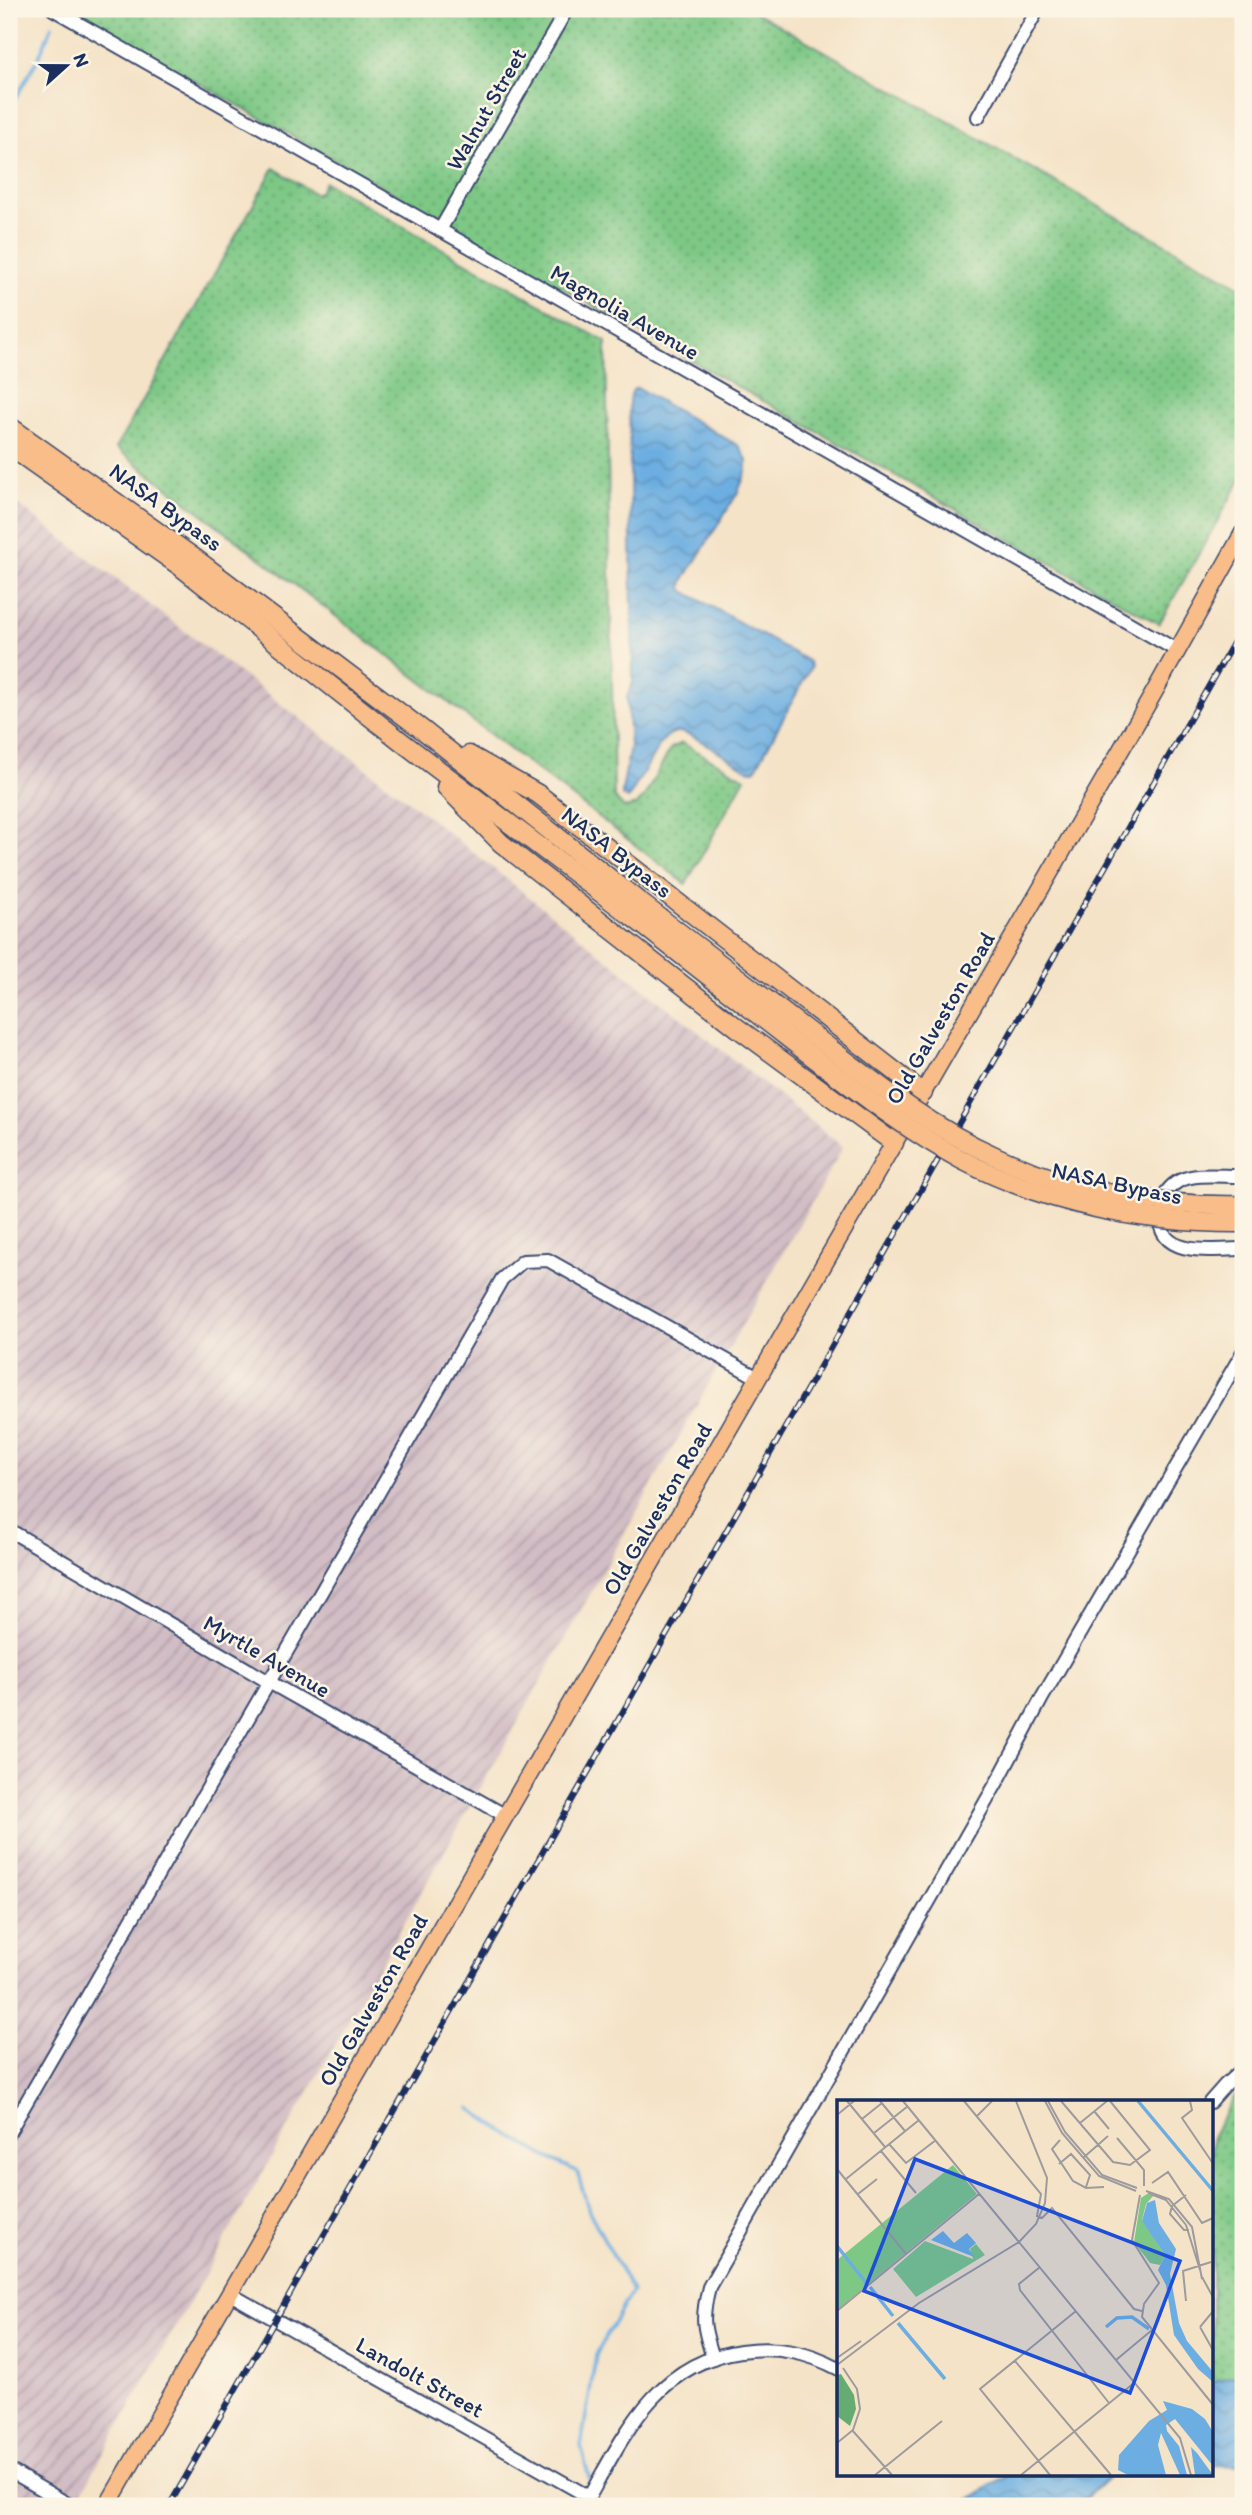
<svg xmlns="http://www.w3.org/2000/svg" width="1252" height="2515" font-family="Itim,sans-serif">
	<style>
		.industrial { fill: url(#industrial-furrows) }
		.grass { fill: url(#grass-dots); stroke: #4c7c72; stroke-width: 2 }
		.water { fill: url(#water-waves); stroke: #446ea0; stroke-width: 2 }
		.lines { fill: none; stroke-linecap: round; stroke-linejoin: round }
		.stream { stroke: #6caee1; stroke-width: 3.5 }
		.minor-casing { stroke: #3c4a6e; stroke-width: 16 }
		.major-casing { stroke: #3c4a6e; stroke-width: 19 }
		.highway-casing { stroke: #3c4a6e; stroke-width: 21 }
		.minor { stroke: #fff; stroke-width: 12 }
		.major { stroke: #f8bd89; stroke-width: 16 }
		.highway { stroke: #f8bd89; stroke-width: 18 }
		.rail-casing { stroke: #1b2f5e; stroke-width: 6 }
		.rail { stroke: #fcf5e5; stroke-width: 3.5; stroke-dasharray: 10; stroke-linecap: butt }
		.highway-bridge-casing { stroke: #3c4a6e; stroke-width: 21; stroke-linecap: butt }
		.highway-bridge { stroke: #f8bd89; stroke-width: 18 }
		.labels { text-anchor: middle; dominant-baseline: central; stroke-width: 5; stroke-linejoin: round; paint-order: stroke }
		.street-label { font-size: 23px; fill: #1b2f5e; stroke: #fcf5e5 }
		.inset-river { fill: none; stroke: #6caee1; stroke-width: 3.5 }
		.inset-road { fill: none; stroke: #9d9b9d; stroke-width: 2 }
		.view { fill: #1d4ed8; fill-opacity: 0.15; stroke: #1d4ed8; stroke-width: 3.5 }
		.inset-edge { fill: none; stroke: #1b2f5e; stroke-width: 3.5 }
	</style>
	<defs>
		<pattern id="industrial-furrows" width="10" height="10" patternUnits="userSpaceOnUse" patternTransform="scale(1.75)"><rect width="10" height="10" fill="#d2bdc5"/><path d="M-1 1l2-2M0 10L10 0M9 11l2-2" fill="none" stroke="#aa9aa3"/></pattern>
		<pattern id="grass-dots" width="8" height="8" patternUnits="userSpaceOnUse" patternTransform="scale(1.75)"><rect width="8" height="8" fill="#7dc885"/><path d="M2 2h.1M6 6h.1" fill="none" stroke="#66a370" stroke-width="1.8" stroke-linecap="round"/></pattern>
		<pattern id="water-waves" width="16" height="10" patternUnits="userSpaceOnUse" patternTransform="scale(1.75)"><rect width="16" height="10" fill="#6caee1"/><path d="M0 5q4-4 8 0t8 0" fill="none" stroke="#588eba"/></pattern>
	</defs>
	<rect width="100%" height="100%" fill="#fcf5e5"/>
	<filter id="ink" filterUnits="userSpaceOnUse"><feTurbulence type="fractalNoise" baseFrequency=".0143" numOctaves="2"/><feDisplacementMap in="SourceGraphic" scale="14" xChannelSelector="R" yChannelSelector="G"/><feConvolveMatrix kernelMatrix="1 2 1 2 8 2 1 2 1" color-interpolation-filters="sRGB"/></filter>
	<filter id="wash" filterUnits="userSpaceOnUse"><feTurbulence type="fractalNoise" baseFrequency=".00686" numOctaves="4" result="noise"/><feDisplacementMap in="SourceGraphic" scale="28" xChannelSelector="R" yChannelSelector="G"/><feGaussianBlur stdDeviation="1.57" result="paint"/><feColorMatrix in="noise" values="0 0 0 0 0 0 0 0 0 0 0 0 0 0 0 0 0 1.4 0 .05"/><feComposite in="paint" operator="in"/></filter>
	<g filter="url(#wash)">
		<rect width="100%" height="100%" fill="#f4e3c7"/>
		<polygon class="industrial" points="9,498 406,799 843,1147 74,2506 9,2506"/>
		<g class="grass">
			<polygon points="67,9 750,9 1243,288 1243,476 1159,624"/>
			<polygon points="274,168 315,194 319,192 325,182 606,342 614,797 624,808 637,805 644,797 671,748 682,743 745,778 686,884 116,448"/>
			<polygon points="1243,2086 1243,2373 1212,2382 1212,2137 1238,2090"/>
		</g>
		<g class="water">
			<path d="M637,388L739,446L747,460V470L737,494L683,581L682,588L684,591L808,661L811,667L755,770H748C734,762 692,732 679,732C670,732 665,738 660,744L628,799L622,796V791L630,746L627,697L633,683L629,400L633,390Z"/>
			<polygon points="1243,2373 1243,2466 1212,2465 1212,2382"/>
			<polygon points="1007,2475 1114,2475 1110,2475 1078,2506 959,2506"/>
		</g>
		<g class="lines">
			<g class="stream">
				<polyline points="9,109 38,59 52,26"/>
				<path d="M470,2108C504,2133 538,2155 577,2171L589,2211L632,2291L596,2355L581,2446L591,2485"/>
				<polyline points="594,2496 596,2506"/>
			</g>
		</g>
	</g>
	<g filter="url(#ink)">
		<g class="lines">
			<defs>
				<g id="minor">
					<polyline points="53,9 1178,651"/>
					<polyline points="978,117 1038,9"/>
					<polyline points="440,230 567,9"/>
					<path d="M1243,1176C1224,1177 1197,1172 1179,1181C1169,1186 1163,1196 1161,1206C1151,1260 1210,1249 1243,1249"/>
					<polyline points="9,1530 269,1682 506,1816"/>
					<polyline points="1210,2102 1225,2085 1243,2069"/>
					<polyline points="9,2132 502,1279 523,1261 548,1260 758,1378"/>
					<polyline points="230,2294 589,2497"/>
					<path d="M713,2358C703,2327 701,2318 709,2287L1001,1775L1042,1698L1243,1352"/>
					<polyline points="9,2470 71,2506"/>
					<path d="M584,2506C623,2438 654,2363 741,2351C777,2346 807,2352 839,2369"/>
				</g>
				<polyline id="major" points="107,2506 1152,696 1243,533"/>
				<g id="highway">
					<polyline points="9,426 193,557 424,731 641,903"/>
					<polyline points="9,446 181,567 402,742 630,915"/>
					<polyline points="469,755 538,794 923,1093"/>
					<polyline points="446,787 501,843 739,1029 894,1143"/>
				</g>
			</defs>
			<use href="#minor" class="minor-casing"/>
			<use href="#major" class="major-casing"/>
			<use href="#highway" class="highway-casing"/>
			<use href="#minor" class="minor"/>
			<use href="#major" class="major"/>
			<use href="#highway" class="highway"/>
			<defs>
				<polyline id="rail" points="169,2506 1243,626"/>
			</defs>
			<use href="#rail" class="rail-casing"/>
			<use href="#rail" class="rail"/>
			<defs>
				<g id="highway-bridge">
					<path d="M641,903C700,948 759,993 818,1039C874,1082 930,1127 995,1156C1072,1192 1159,1207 1243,1205"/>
					<path d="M630,915C689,961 747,1006 806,1052C856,1090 906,1130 962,1160C1048,1205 1147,1224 1243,1223"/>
				</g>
			</defs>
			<use href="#highway-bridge" class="highway-bridge-casing"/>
			<use href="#highway-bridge" class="highway-bridge"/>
		</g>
	</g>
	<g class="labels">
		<g class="street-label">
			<text transform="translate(486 109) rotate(-60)">Walnut Street</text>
			<text transform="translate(625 312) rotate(30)">Magnolia Avenue</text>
			<text transform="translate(166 507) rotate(36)">NASA Bypass</text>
			<text transform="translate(617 852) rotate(38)">NASA Bypass</text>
			<text transform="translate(940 1018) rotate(-60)">Old Galveston Road</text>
			<text transform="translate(1117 1183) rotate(12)">NASA Bypass</text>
			<text transform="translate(657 1509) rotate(-60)">Old Galveston Road</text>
			<text transform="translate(267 1656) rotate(30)">Myrtle Avenue</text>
			<text transform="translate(373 2000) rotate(-60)">Old Galveston Road</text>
			<text transform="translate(420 2377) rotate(29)">Landolt Street</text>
		</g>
	</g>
	<g transform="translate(837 2100)">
		<rect width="376" height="376" fill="#f4e3c7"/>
		<path d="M116,65L140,94L0,210V160ZM310,94L317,95L309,104L305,120L328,155L323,165L313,163L297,142L304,98ZM88,141L136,159L133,149L139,144L148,155L79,197L56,169Z" fill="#7dc885"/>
		<path d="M4,274L17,295L19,309L13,326L0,316V275Z" fill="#66ac72"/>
		<path d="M318,100L322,123L339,149L333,174L342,223L350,241L376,272V282L361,269L337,235L329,185L321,170L328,155L305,121L310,103ZM106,131L117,143L130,133L139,143L132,149L137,157L94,140ZM326,301L355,309L368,319L376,332V366L338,319L329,325L330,331L342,346L350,375H343L324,333L321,345L329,375H291L281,370L282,355L312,321L330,310ZM354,347L360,353L376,375H358Z" fill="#6caee1"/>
		<path class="inset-river" d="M301,1L377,92M0,146L30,184M33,187L56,216M61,223L108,279M269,227L280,218L295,217L312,229"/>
		<path class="inset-road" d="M10,1L48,47M43,1L68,31M66,1L343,338L354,375M127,1L204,94L200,116L205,118L215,108L297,209L305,211M208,1L225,33L262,76L299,91M211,1L228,32L265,75L300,88M224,1L276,62L293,65L313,50L273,1M353,1L355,10L345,18L377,65M257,11L272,29M0,15L17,1M140,16L155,1M25,19L45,3M243,23L270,1M37,33L71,6M280,38L307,70V86M223,40L215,49L236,81L249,88L267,87M52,44L69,63L99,40M44,51L79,93M246,58L271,36M222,64L234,54L253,75L249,87M0,69L69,154M9,79L82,20M315,83L331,72L365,123L376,118M309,91L332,99L355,127L365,179M311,93L329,100L349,125M21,94L40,79M303,95L295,140L322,183L307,204L305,217L377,306M349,95L335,106L333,114L347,130H352M349,125L363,170M203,167L182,184L183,190L272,303M365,177L377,199M349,201L346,171L374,162M0,211L142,94M363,227L377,252M363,227L377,210M0,258L24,241M279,260L315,230M178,261L274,375M0,265L82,203L182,142L199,124L208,103L210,78L179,1M15,330L55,375M0,343L16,330L23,309L20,289L6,268M38,375L105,321M184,375L297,283M213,375L143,289L239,211"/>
		<path class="view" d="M78,59L343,161L293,293L27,191Z"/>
		<rect width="376" height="376" class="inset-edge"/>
	</g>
	<rect width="1252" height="2515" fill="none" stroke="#fcf5e5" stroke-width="35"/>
	<g transform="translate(66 66) rotate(69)" stroke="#fcf5e5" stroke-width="5" paint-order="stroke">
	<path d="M0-5L12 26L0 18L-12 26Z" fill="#1b2f5e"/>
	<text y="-10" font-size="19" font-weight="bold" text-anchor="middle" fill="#1b2f5e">N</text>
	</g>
</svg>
